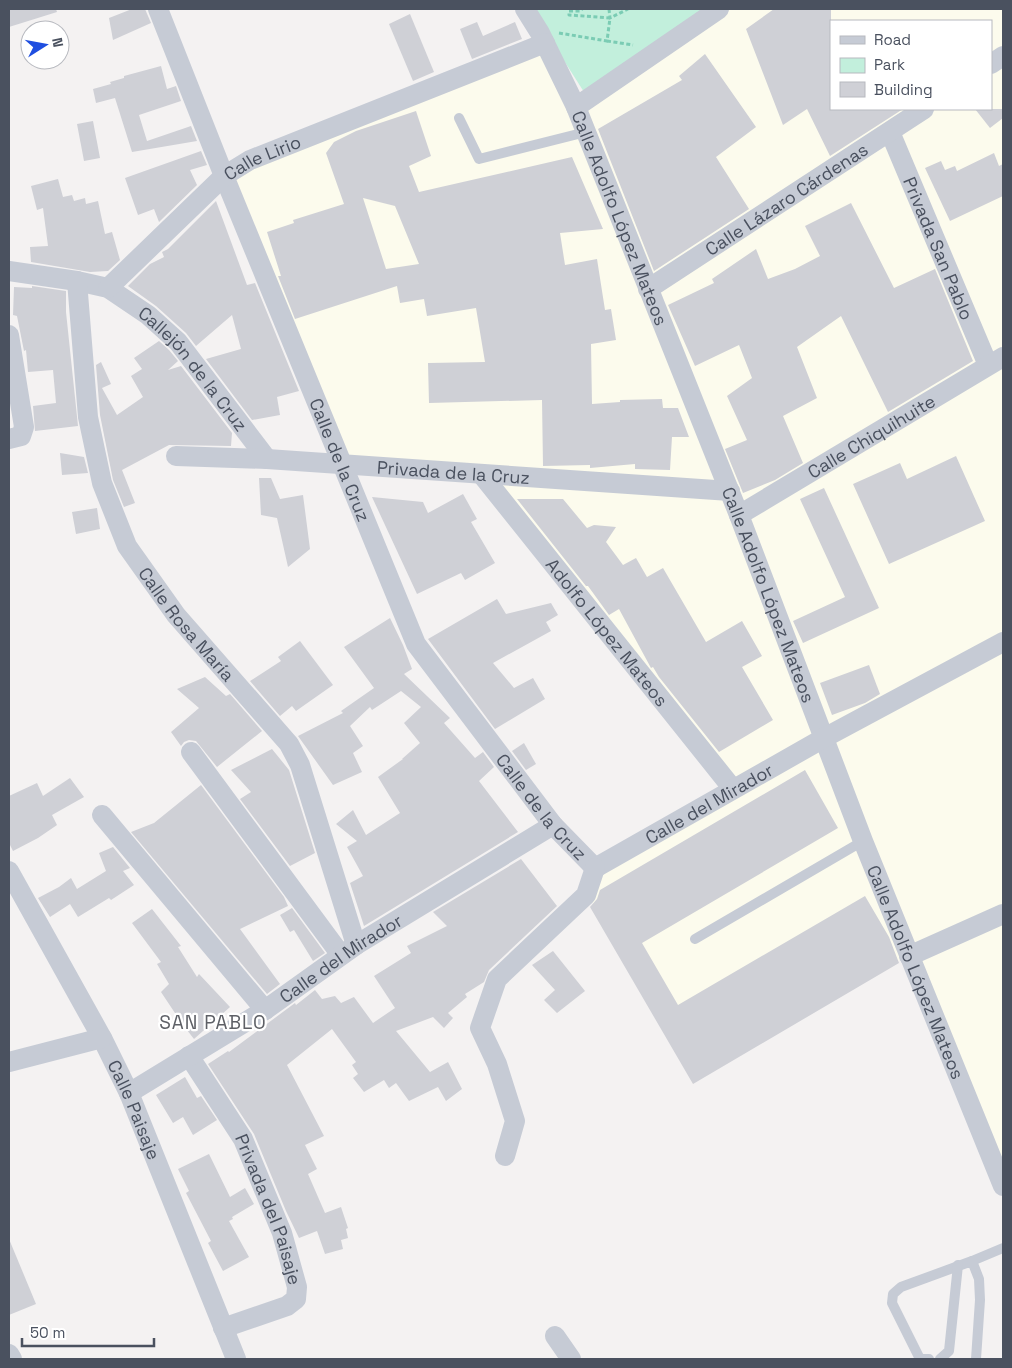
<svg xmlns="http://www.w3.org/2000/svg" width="1012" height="1368" font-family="'Space Grotesk',sans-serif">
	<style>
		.commercial { fill: #fcfbed; fill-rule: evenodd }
		.green { fill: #c2efdc }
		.building { fill: #cfd0d6; fill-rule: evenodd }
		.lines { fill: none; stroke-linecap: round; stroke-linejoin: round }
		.path { stroke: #7bccb4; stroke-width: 3; stroke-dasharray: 4 2.5; stroke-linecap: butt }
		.lane { stroke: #c6cbd5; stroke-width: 10 }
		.street { stroke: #c6cbd5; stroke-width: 20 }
		.labels { text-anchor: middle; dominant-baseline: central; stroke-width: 4.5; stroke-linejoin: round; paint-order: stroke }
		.street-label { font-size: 18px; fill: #4a515f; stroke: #fff }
		.neighbourhood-label { font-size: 19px; letter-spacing: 1px; fill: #5e6066; stroke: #fff }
	</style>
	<rect width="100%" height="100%" fill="#f4f2f2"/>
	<path class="commercial" d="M719,9H1003V1186L909,956L713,1039L693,1084L632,949L586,895L595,868L733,789L482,475L343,465L224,176L545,43L576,107ZM831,21H991V109H831Z"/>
	<polygon class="green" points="531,9 721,9 584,92"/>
	<g class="building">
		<polygon points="9,9 56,9 57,12 9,27"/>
		<polygon points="132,9 145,9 151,23 113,40 109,18"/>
		<polygon points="774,9 831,9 831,109 903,109 830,156 807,109 783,125 746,29"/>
		<polygon points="410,14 434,72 413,81 389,24"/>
		<polygon points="477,22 483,36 515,22 522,39 472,59 460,29"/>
		<polygon points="705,54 756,127 716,157 749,209 654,271 598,129 682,80 679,76"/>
		<polygon points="161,66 167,89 176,86 181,101 139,115 147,141 191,126 197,141 132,152 115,98 96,103 93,89 111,84 110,82 124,78 124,76"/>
		<polygon points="975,109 1003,109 1003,118 990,128"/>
		<path d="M416,111L431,156L409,166L419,192L572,157L603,229L560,233L565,265L597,259L605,310L611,309L616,340L591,344L592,404L620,402V400L662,399L663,408H678L689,437H672L670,470L635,469V464L590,468V465L543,466L542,400L429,403L428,363L485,362L476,308L427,316L424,299L400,303L397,286L295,319L278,276H281L267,232L294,223L293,220L344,204L326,153L334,142L356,131ZM363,198L395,206L419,264L386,269Z"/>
		<polygon points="93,121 100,158 84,161 77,124"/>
		<polygon points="201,151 207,165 190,170 197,185 159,222 154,209 138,215 125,178"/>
		<polygon points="994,153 999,166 1003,164 1003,196 950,221 925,168 941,161 945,170 955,166 957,171"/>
		<polygon points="58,179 63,197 72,195 74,201 85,198 86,204 98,201 105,234 112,232 120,260 108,271 90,272 31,262 30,247 48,246 43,208 37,210 31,186"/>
		<polygon points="216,201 247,285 255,283 299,391 277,397 280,415 252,420 206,359 241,349 232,315 196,346 186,333 156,306 128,286 150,264 164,257 162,252 168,249"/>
		<polygon points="851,203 894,288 935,269 973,361 888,412 841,316 797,347 817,398 783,416 803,463 775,480 743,493 725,449 747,440 727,396 752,378 739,345 695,366 668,305 714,283 712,279 756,249 768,279 795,269 820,256 805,226"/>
		<polygon points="32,286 66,291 66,312 78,426 35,431 33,406 56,403 53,370 28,372 26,350 24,351 17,316 13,315 14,287 32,288"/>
		<polygon points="159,341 169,350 178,361 168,370 181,366 232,433 231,446 169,445 122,470 135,503 124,507 113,480 100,415 96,365 101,362 111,384 102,388 117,415 143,397 131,376 142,369 134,358"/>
		<polygon points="60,453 84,457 88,473 62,475"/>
		<polygon points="956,456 985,521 889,564 853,484 900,463 907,479"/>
		<polygon points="259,478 271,478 280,499 303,495 310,549 288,567 277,518 261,515"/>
		<polygon points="824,488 879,608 803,643 793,621 845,597 800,499"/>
		<polygon points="463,494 477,519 471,522 495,563 465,580 461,573 417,594 372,497 423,502 428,513"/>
		<polygon points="517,499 563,499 587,528 594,525 616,527 606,542 623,565 636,558 647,577 663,568 706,642 742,621 762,656 742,667 773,720 719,752 659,677 653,667 651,668 619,609 609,615 588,586 586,586"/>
		<polygon points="97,508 100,529 76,534 72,512"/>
		<polygon points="497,599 506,614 551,603 558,615 546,622 551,631 493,663 514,688 533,678 545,699 495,729 428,639"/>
		<polygon points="390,618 403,645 412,669 404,674 450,718 444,723 475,758 483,752 494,767 479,781 518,832 364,926 350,883 363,876 347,847 357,841 336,824 353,810 366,835 400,813 378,777 403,759 402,759 420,743 404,723 421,707 401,691 372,710 370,707 350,726 363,746 353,753 362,772 333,785 298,736 343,713 341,711 374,688 344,647"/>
		<polygon points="300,641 333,685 296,711 292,706 280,716 250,681 281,661 278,657"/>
		<polygon points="869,665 880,694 865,703 832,715 820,683"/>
		<polygon points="205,677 226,696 230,694 262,731 217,767 196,741 189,740 184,742 181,746 171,732 199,708 177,689"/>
		<polygon points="524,743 536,764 526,770 512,751"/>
		<polygon points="272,749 289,770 315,853 290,866 240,799 251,792 231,770"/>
		<polygon points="805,770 838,828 642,943 678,1005 865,896 889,937 899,963 693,1084 590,907 597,899 600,890"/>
		<polygon points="70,778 84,797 52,815 57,825 38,838 13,851 9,843 9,796 37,783 43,796"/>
		<polygon points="201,785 284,897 288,906 240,929 280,984 267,994 131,832 154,823"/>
		<polygon points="113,847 130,868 123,871 134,885 111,900 109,898 78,917 70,904 50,917 38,898 59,887 71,878 77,889 106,871 99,853"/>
		<polygon points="521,859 557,906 489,970 484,982 465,994 467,997 448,1013 453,1018 444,1028 433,1017 396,1031 430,1072 448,1062 462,1089 446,1101 438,1087 409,1101 396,1083 389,1088 384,1080 364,1092 353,1078 358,1074 352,1065 356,1062 332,1029 287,1065 324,1136 305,1145 317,1169 308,1174 325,1213 341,1207 348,1228 346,1229 348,1238 341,1240 343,1249 325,1254 317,1231 299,1238 286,1211 254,1134 208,1064 228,1051 229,1052 295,1003 296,1005 315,990 322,999 335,996 341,1003 354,997 373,1023 395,1008 374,976 411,953 407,946 447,926 433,912"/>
		<polygon points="292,908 325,953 313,961 294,930 290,932 280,915"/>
		<polygon points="152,909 181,946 178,947 197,977 199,974 230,1007 194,1039 183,1025 161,992 169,984 157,964 161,962 132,923"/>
		<polygon points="553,951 585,991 557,1013 544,1000 555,990 532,965"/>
		<polygon points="185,1077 197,1098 201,1096 217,1120 193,1135 183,1117 173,1123 156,1095"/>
		<polygon points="209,1154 230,1197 245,1188 254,1204 232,1217 233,1219 229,1221 249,1257 223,1271 208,1243 211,1241 186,1193 189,1191 178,1169"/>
		<polygon points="9,1239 36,1304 9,1315"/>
	</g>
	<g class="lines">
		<g class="path">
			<polyline points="609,9 610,18 628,9"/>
			<polyline points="559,33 607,41 610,18 569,15 569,11 581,11 582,9"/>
			<polyline points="607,41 633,45"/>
		</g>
		<g class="lane">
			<polyline points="459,118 479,159 586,132"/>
			<polyline points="695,939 863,841"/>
			<polyline points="972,1261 1003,1248"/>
			<polyline points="929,1359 920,1359 892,1303 893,1294 901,1287 972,1261 979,1279 980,1300 976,1359"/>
			<polyline points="940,1359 949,1351 958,1265"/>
		</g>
		<g class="street">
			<path id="s1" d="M158,9L224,176L416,644L553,825L595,868"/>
			<path id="s2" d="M525,9L540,33L576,107L739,515L863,841L1003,1186"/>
			<polyline points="991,64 1003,56"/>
			<polyline points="576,107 719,9"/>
			<path id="s3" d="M890,132L988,365"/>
			<path id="s4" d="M9,271L77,281L108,288L148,315L178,342L267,459"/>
			<path id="s5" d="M77,281L88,417L102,483L127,546L176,615L289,744L300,765L356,945"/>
			<path id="s6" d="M108,288L224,176L250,160L545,43"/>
			<path id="s7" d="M648,289L924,109"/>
			<polyline points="9,335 24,427 21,436 9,439"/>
			<path id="s8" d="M176,456L267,459L730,491"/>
			<path id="s9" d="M482,475L733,789"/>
			<path id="s10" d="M739,515L1003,357"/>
			<polyline points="191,752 341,955"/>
			<polyline points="102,815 265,1010"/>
			<path id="s11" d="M595,868L824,738L1003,642"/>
			<path id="s12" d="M9,871L102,1038L129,1093L236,1359"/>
			<polyline points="909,956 1003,914"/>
			<path id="s13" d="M189,1056L243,1139L282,1233L297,1287L296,1299L287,1306L223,1328"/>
			<polyline points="9,1062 102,1038"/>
			<path id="s14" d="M129,1093L265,1010L356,945L553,825"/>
			<polyline points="505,1156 515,1121 497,1064 480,1028 497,979 586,895 595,868"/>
			<polyline points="555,1336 571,1359"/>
			<polyline points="9,1354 12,1359"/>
		</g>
	</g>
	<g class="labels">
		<g class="street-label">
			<text stroke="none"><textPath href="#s6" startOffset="204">Calle Lirio</textPath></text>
			<text stroke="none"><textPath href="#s7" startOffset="165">Calle Lázaro Cárdenas</textPath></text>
			<text stroke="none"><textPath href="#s2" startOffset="230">Calle Adolfo López Mateos</textPath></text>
			<text stroke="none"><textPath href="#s3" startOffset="126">Privada San Pablo</textPath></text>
			<text stroke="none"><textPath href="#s4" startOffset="219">Callejón de la Cruz</textPath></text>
			<text stroke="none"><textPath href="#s10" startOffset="154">Calle Chiquihuite</textPath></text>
			<text stroke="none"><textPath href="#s1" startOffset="486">Calle de la Cruz</textPath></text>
			<text stroke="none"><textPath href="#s8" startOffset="278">Privada de la Cruz</textPath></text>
			<text stroke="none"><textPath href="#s2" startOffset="635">Calle Adolfo López Mateos</textPath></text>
			<text stroke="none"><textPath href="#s5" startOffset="370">Calle Rosa María</textPath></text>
			<text stroke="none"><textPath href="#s9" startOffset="201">Adolfo López Mateos</textPath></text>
			<text stroke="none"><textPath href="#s11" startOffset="131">Calle del Mirador</textPath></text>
			<text stroke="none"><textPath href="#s1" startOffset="891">Calle de la Cruz</textPath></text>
			<text stroke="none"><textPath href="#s14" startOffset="251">Calle del Mirador</textPath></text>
			<text stroke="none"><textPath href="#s2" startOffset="1040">Calle Adolfo López Mateos</textPath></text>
			<text stroke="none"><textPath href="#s12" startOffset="270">Calle Paisaje</textPath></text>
			<text stroke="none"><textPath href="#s13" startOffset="174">Privada del Paisaje</textPath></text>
		</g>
		<g class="neighbourhood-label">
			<text x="213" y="1022">SAN PABLO</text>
		</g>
	</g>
	<rect width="1012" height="1368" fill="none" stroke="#4a515f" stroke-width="20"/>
	<rect x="830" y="20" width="162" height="90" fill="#ffffff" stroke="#b7b9bf"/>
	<rect x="840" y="36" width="25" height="8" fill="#c6cbd5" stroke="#b7b9bf"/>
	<text x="874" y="45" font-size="15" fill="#4a515f">Road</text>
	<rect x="840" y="58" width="25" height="15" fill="#c2efdc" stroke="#b7b9bf"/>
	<text x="874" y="70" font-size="15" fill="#4a515f">Park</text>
	<rect x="840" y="82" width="25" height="15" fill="#cfd0d6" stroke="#b7b9bf"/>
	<text x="874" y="95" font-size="15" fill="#4a515f">Building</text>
	<g transform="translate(45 45) rotate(79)"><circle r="24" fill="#ffffff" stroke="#b7b9bf"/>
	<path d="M0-4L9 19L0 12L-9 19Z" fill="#1f4ee0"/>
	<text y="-8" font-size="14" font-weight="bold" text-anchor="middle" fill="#4a515f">N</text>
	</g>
	<path d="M22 1338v8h132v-8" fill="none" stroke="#4a515f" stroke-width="2.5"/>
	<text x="30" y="1338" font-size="15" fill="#4a515f" stroke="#ffffff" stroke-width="4" paint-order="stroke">50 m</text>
</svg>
